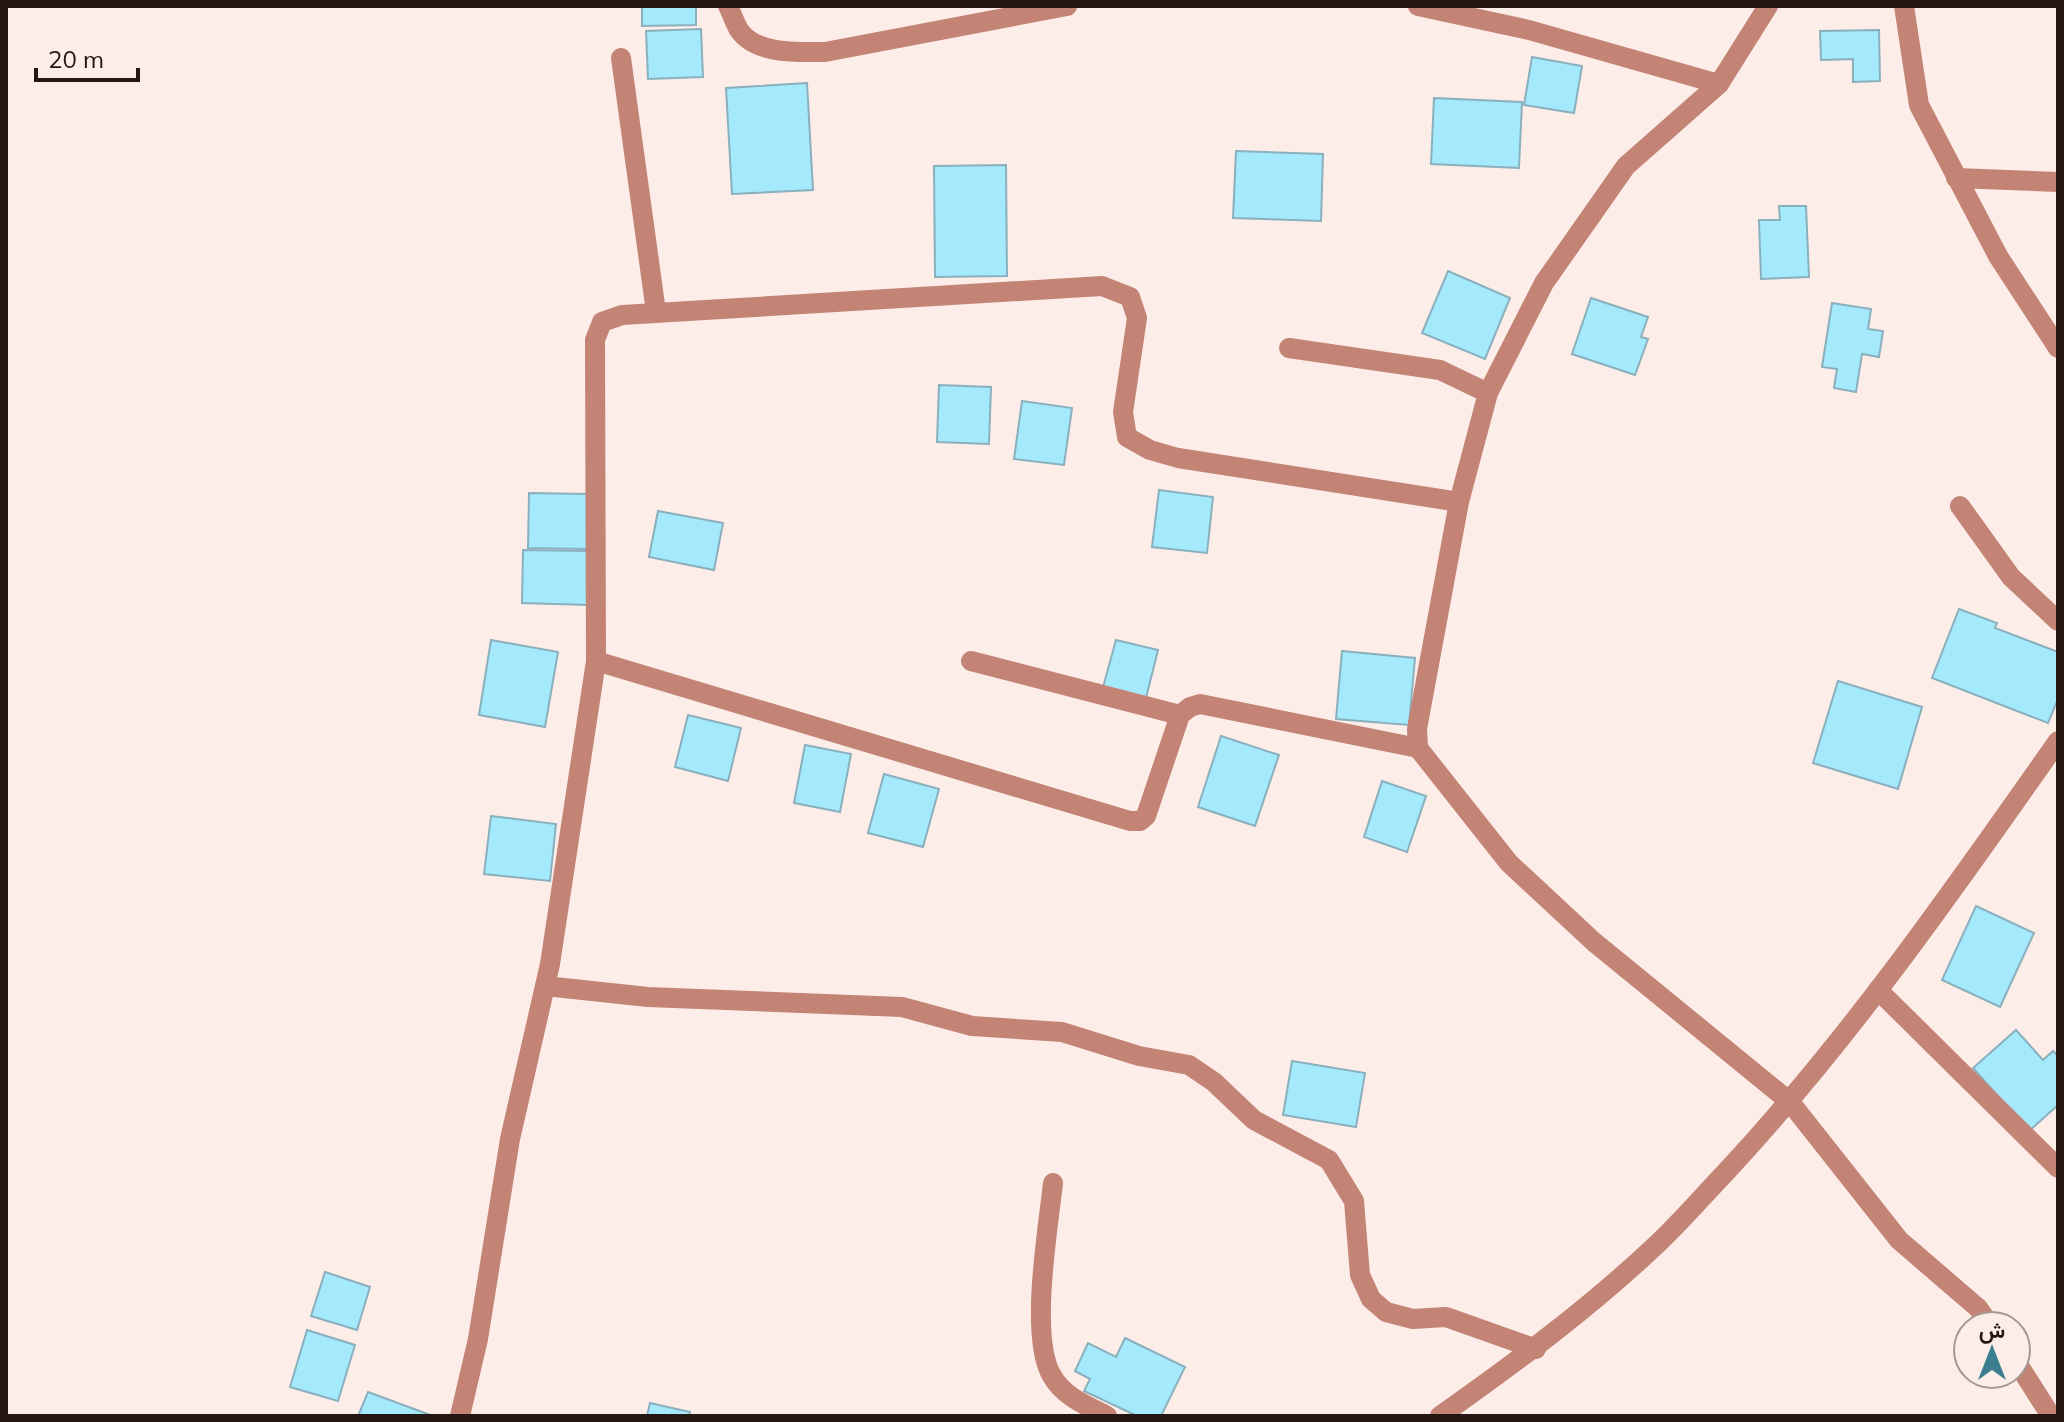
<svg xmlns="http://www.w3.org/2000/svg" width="2064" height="1422" font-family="Mulish,Vazirmatn,sans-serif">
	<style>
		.building { fill: #a5e9fc; stroke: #89b0bc; stroke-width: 2 }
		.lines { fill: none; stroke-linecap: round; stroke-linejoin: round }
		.minor { stroke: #c38476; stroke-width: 20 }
	</style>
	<rect width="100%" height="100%" fill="#fdede9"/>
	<g class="building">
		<polygon points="642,6 696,6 696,25 642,26"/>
		<polygon points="701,29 703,77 648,79 646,31"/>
		<polygon points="1879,30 1880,81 1853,82 1853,59 1821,60 1820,31"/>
		<polygon points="1532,57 1582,66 1574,113 1524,105"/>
		<polygon points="807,83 813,190 732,194 726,88"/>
		<polygon points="1434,98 1522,102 1519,168 1431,164"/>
		<polygon points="1236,151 1323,154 1321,221 1233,218"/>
		<polygon points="1006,165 1007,276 935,277 934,166"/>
		<polygon points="1779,206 1806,206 1809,277 1761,279 1759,220 1780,220"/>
		<polygon points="1448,271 1510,298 1485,359 1422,333"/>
		<polygon points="1591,298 1648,317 1641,337 1648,339 1635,375 1572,354"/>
		<polygon points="1832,303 1871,309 1868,329 1883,331 1879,357 1862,354 1856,392 1834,388 1837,369 1822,367"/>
		<polygon points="939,385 991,387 989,444 937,442"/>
		<polygon points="1022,401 1072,408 1064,465 1014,459"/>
		<polygon points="1159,490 1213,497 1207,553 1152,547"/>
		<polygon points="529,493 588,494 587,549 528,548"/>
		<polygon points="658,511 723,523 714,570 649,557"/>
		<polygon points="523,550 589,551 588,605 522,603"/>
		<polygon points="1959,609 1997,623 1995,628 2058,652 2058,699 2048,723 1932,678"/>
		<polygon points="491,640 558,652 545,727 479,715"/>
		<polygon points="1116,640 1158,650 1145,702 1102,691"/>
		<polygon points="1342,651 1415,658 1409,725 1336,719"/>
		<polygon points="1838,681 1922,707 1898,789 1813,763"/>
		<polygon points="688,715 741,728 728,781 675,767"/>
		<polygon points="1221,736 1279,755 1255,826 1198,807"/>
		<polygon points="805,745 851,754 840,812 794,803"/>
		<polygon points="884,774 939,789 923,847 868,833"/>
		<polygon points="1382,781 1426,796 1407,852 1364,837"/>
		<polygon points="491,816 556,824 550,881 484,874"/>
		<polygon points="1976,906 2034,933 2000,1007 1942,980"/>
		<polygon points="2016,1030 2043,1060 2053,1051 2058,1056 2058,1105 2029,1131 1973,1068"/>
		<polygon points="1292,1061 1365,1073 1356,1127 1283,1115"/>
		<polygon points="325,1272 370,1287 357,1330 311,1316"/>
		<polygon points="307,1330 355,1345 338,1401 290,1387"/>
		<polygon points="1125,1338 1185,1367 1161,1416 1137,1416 1084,1391 1090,1379 1075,1371 1088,1343 1116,1357"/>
		<polygon points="368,1392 433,1416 358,1416"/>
		<polygon points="650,1403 690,1412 689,1416 647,1416"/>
	</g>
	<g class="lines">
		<g class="minor">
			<path d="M728,6C732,14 735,23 739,30C756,55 798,52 825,52L1067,6"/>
			<polyline points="1418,6 1529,30 1719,84"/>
			<polyline points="1768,6 1719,84 1626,166 1544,283 1488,393 1459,502 1417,729 1418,748 1509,863 1594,942 1790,1102 1899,1240 1978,1308 1991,1326"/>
			<polyline points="1904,6 1919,105 1998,256 2058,348"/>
			<polyline points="621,58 656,312"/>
			<polyline points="1956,178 2058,182"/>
			<polyline points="1289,348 1440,370 1488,393"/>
			<polyline points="1960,506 2011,577 2058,621"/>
			<polyline points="596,661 595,340 602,322 622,315 1102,286 1130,297 1137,318 1123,412 1127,437 1150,450 1178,458 1459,502"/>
			<polyline points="971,661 1180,715"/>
			<polyline points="545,986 648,997 902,1007 972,1026 1062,1032 1139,1056 1189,1065 1214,1082 1254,1120 1329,1160 1354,1201 1360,1275 1371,1299 1386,1312 1413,1319 1446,1317 1536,1349"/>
			<polyline points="1878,990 2058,1168"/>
			<path d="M1053,1183C1048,1229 1029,1338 1052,1376C1064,1397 1086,1405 1107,1416"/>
			<polyline points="2016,1361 2051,1416"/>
			<polyline points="460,1416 478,1339 510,1139 550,964 596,661 1130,821 1140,821 1146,816 1180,715 1190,707 1200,704 1418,748"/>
			<path d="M1440,1416C1515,1363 1587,1310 1654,1247C1679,1224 1702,1197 1725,1173C1849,1040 1954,889 2058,741"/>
		</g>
	</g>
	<rect width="2064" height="1422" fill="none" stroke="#231613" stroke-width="16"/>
	<g transform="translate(1992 1350)"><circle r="38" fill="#fdede9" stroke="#a69793" stroke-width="2"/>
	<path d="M0-6L14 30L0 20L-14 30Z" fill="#3c7e8f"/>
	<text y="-12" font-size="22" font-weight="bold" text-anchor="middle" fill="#231613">ش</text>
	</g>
	<path d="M36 68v12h102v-12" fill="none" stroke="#231613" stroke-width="4"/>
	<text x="48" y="68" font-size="24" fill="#231613" stroke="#fdede9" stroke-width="6" paint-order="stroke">20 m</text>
</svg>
